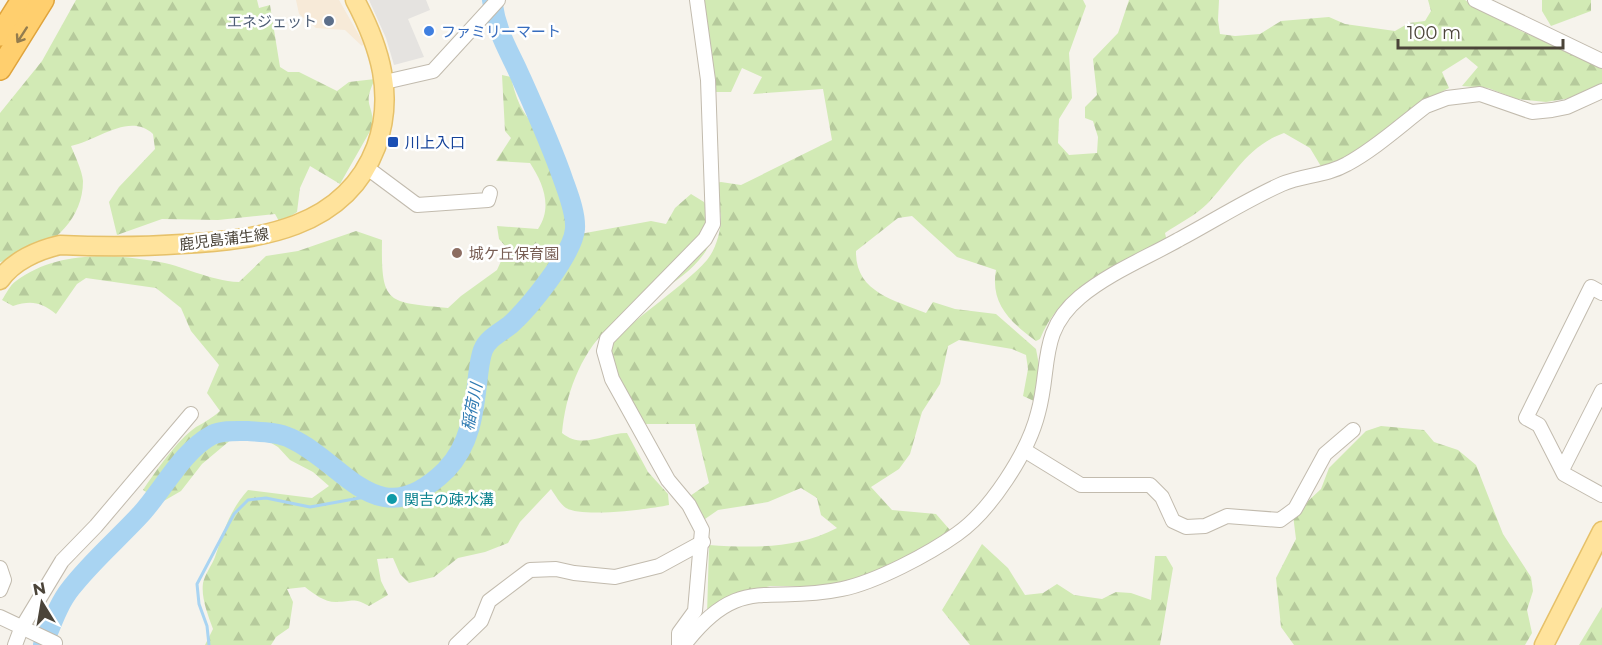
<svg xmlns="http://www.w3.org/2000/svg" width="1602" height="645" font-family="Montserrat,'Noto Sans JP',sans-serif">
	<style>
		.commercial { fill: #f7ead8 }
		.forest { fill: url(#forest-firs) }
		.parking { fill: #e5e3e0 }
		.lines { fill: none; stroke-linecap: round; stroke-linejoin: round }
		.stream { stroke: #a9d4f2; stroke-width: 3 }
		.river { stroke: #a9d4f2; stroke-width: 20 }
		.minor-casing { stroke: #c2bbae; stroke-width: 16 }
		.major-casing { stroke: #e6c16a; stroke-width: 21 }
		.highway-casing { stroke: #e0a43c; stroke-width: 24 }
		.minor { stroke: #fff; stroke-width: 14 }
		.major { stroke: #ffe39c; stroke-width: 18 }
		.highway { stroke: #ffcf6e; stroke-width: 21 }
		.oneway { stroke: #937c4e }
		.service-dot { fill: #5c6f8a; stroke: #fff; stroke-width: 2 }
		.shop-dot { fill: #3f7fe0; stroke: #fff; stroke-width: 2 }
		.transit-dot { fill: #1a4fb4; stroke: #fff; stroke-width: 2 }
		.education-dot { fill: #8d6e63; stroke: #fff; stroke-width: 2 }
		.culture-dot { fill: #0f9aa8; stroke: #fff; stroke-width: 2 }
		.labels { text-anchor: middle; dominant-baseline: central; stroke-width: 5; stroke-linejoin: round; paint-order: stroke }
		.service-label { font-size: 15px; fill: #4e5e75; stroke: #fff; text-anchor: end }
		.shop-label { font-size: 15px; fill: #366cbe; stroke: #fff; text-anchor: start }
		.transit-label { font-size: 15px; fill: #164399; stroke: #fff; text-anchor: start }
		.street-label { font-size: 15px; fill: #4b4439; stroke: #fff }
		.education-label { font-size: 15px; fill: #785e54; stroke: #fff; text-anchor: start }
		.culture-label { font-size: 15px; fill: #0d838f; stroke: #fff; text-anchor: start }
		.water-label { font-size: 16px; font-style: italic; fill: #2e7ab2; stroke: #fff }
	</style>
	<defs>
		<pattern id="forest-firs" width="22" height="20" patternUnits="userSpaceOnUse" patternTransform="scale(1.5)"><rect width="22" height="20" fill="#d2eab5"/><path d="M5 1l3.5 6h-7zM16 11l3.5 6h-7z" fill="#b6ca9c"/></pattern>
	</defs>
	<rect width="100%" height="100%" fill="#f6f3ec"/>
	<polygon class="commercial" points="296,0 339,0 364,44 362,46 345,30 316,28 299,14"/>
	<g class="forest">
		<path d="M76,0H257L259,8L270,5L280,67L288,72H299L337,91L349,82L375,79C362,106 373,102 373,126L340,184L310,166L300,188L297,212L280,223L275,214L218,220L162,219L117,235L109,202L119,187L155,149L153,134C129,112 97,141 71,146C75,156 82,170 83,181C83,227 40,255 0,262V113L42,61Z"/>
		<path d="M694,0H1083L1086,6L1069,53L1072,98L1059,119L1058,143L1069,155L1097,153L1098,137L1093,121L1085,118V107L1097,95L1093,59L1118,33L1129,0H1219L1218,20L1220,34L1235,36L1260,34L1281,21L1329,17L1345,24L1395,31L1409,23L1425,21L1431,11L1428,0H1465L1521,31L1602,68V90L1590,95L1546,102L1517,99L1488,88L1462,86L1478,67L1466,57L1442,72L1449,88L1416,105L1345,160L1322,168L1310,148L1284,133C1247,146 1233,177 1207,204C1196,215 1178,224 1165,233L1167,242C1118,265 1062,285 1040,339L1036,341C1010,322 990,303 996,270L957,257L912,216L898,218L856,251C855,292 894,300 926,313L933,302L955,309L996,314L1036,349L1039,365L1034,401L1023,396L1028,369L1026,355L1012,349L959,340L948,346L940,384L922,412L910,454L899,469L871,487L892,510L936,514L950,530L908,559L844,582L817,586H770L744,593L707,615L709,545C753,548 797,549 837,528L821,515L817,498L801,488L768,502L718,510L705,519L690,496L709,483L695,424H644C630,399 610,372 612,343C640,313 681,289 707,260C716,249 721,231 721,217C721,204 707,197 705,185L721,182L741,185L832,140L823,89L753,94L762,77L742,68L731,92H715Z"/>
		<polygon points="1542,0 1591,0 1591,11 1551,26 1542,11"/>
		<path d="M502,75L511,77C515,95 521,114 536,126C542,131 553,137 558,144C569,159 582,215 580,234L651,221L666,224L675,208L691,194L704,202L717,222C707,280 644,292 607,329C580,355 565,396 562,433C583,450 603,433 627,433L648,472L668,494L669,505C650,509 583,518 566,508C561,505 555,495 551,489L520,522L508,543L485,552L458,558L434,577L409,583L400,574L393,558L377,559L381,581L388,595L369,606C352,597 353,602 336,602C324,602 314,594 305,587L287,589L293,602L289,628L276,637L271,645H205L213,629C208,615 201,598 203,583C205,574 212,565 215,557C224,531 229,511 248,490L312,498L329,486L313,472L290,460L278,447L261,437L233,438L202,464L181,491L162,502L143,490C156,471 177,440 196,427C205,422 212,418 220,411L207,393L219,365L191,331L181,308L156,288L86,278L77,284L56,314C41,302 31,300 13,306L2,300C6,294 10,285 16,281C54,252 108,253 154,261C183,265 209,281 239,282L266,256L298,251L356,231L382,240C381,305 387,302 448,308L461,296L497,270L507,248L499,239L497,226L538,229C553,207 543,183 530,163L496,161L511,138L505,131Z"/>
		<polygon points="1381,426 1424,430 1434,442 1458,450 1476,465 1503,534 1531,577 1533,591 1527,610 1532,633 1525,645 1294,645 1281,627 1276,578 1296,539 1293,515 1321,489 1329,468 1366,431"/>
		<polygon points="982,544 1008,568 1025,595 1043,593 1057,584 1074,595 1102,599 1116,592 1131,593 1151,600 1155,556 1166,556 1173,568 1160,645 970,645 942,610"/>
		<polygon points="1602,607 1602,645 1579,645"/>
	</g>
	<polygon class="parking" points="369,0 426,0 430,10 408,19 424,57 394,65 386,38"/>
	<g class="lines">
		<polyline class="stream" points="209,645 207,626 199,604 197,584 234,514 248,500 266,498 310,507 376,495"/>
		<path class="river" d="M43,645C51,626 58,604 71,588C92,561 118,539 141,514C163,490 182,451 212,435C222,430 237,431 248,431C262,432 278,432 290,438C346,463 377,538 446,470C471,444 474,411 478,376C479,368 480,358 483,350C488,338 500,333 510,325C529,308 573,254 575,229C576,214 569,196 564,182C551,144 534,107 517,69C505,44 496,29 492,0"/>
		<defs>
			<g id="minor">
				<polyline points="1475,0 1602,61"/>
				<polyline points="385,82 433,71 498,0"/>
				<polyline points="366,167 417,205 488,200 490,193"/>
				<polyline points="1602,293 1591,287 1526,418 1539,425 1564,474 1602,495"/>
				<polyline points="1024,450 1081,485 1150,485 1162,497 1173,521 1186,527 1205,526 1227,516 1280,520 1295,509 1325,454 1353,430"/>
				<polyline points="1563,468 1602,391"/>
				<polyline points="0,568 4,580 0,590"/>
				<polyline points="0,617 55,643"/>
				<polyline points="15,645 21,629 62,561 96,526 191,414"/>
				<polyline points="456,645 481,621 489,601 530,570 556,569 574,573 615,577 659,566 703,542"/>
				<polyline points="679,645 679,633 695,611 702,530 689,505 668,480 612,379 604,351 607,339 705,239 713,224 708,80 697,0"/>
				<path d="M684,645C740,572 768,605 842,589C876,582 929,554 957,534C990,511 1028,453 1038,413C1051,367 1038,332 1080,297C1109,273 1146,258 1178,240C1212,222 1246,200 1282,184C1303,175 1326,176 1347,164C1375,149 1401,125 1426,106L1447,98L1480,94L1532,112L1552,110L1567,107L1602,91"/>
			</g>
			<g id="major">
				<path d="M0,280C13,261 38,250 60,245C101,247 141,247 182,244C258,240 345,229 376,147C395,95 380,47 355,0"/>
				<polyline points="1544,645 1602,531"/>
			</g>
			<g id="highway">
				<polyline points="0,35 22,0"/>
				<polyline points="0,69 43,0"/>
			</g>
		</defs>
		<use href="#minor" class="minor-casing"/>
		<use href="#major" class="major-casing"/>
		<use href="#highway" class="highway-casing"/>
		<use href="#minor" class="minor"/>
		<use href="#major" class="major"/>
		<use href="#highway" class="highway"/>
	</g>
	<defs><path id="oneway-shaft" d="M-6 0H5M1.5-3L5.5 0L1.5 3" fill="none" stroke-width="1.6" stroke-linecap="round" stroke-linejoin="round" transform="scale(1.5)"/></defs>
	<use class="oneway" href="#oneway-shaft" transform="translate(22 35) rotate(123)"/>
	<circle class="service-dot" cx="329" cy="21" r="6"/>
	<circle class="shop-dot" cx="429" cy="31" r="6"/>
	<rect class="transit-dot" x="387" y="136" width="12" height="12" rx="3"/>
	<circle class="education-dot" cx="457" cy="253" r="6"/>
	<circle class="culture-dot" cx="392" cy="499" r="6"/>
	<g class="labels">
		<g class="service-label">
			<text x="317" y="21">エネジェット</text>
		</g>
		<g class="shop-label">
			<text x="441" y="31">ファミリーマート</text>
		</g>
		<g class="transit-label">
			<text x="405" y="142">川上入口</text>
		</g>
		<g class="street-label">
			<text transform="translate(224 239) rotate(-7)">鹿児島蒲生線</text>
		</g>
		<g class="education-label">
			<text x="469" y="253">城ケ丘保育園</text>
		</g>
		<g class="culture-label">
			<text x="404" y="499">関吉の疎水溝</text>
		</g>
		<g class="water-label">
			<text transform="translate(472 407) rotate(-79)">稲荷川</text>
		</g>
	</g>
	<g transform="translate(42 603) rotate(349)" stroke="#ffffff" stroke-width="4.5" paint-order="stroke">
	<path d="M0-4.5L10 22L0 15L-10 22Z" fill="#4b4439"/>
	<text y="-9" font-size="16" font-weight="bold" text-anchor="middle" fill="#4b4439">N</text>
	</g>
	<path d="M1398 39v9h165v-9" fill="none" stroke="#4b4439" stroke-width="3"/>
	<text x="1407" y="39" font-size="18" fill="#4b4439" stroke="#ffffff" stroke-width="4.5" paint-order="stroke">100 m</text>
</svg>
